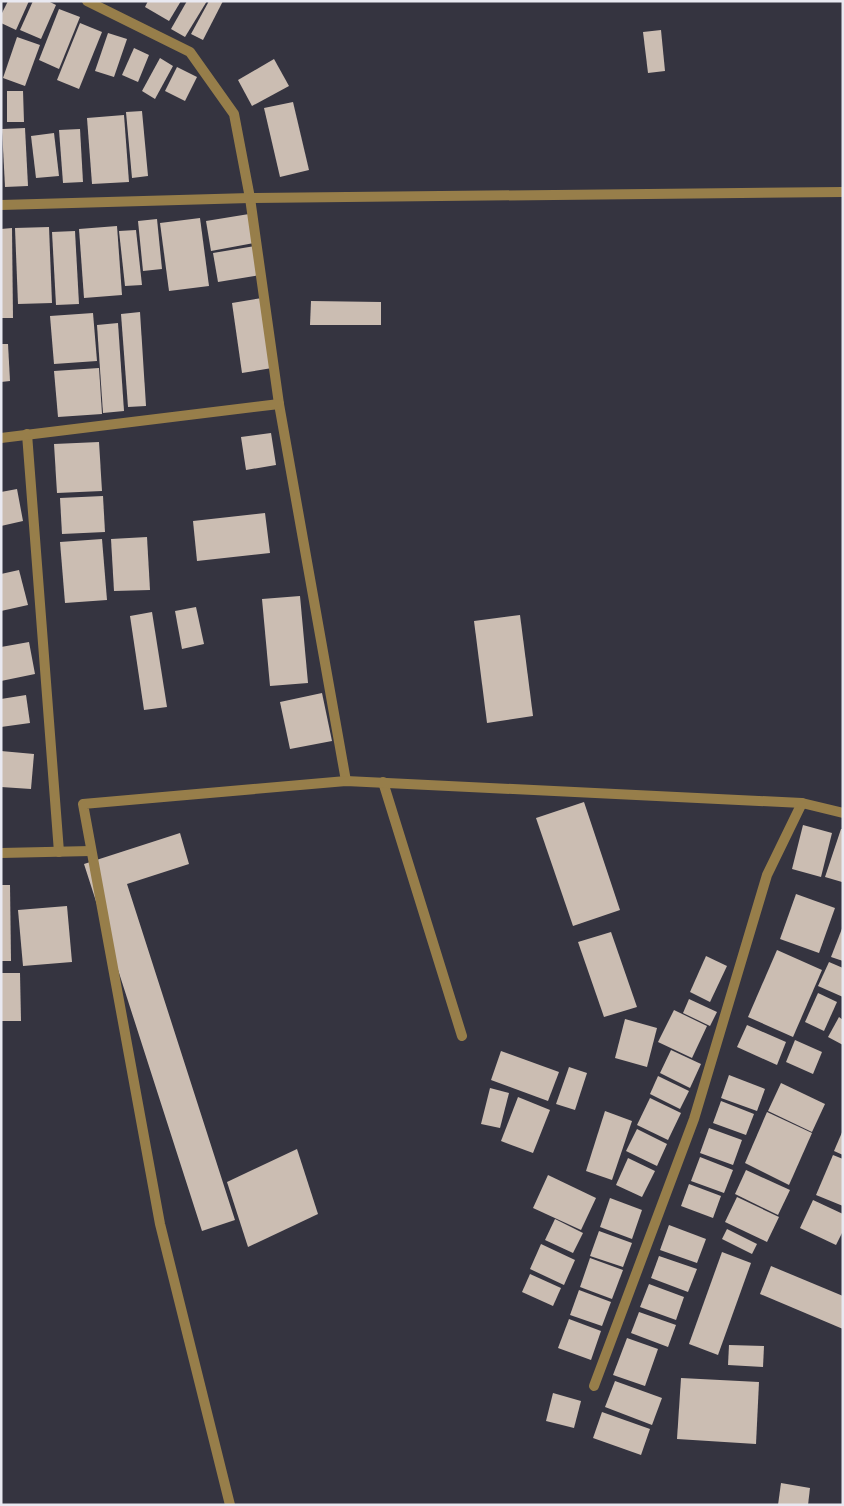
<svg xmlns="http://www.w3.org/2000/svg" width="844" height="1506" font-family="Ubuntu,sans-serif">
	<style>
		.building { fill: #cbbdb2 }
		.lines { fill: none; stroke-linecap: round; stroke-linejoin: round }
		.minor { stroke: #977e4a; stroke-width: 10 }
		.tertiary { stroke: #977e4a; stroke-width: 10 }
	</style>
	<rect width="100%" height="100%" fill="#353440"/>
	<g class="building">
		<polygon points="8,1 29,1 16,30 1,23 1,15"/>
		<polygon points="33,1 48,1 56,5 41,39 20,30"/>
		<polygon points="148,1 181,1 169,21 145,7"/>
		<polygon points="187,1 207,1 185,37 171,29"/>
		<polygon points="209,1 223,1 203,40 191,34"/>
		<polygon points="59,9 80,17 59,69 39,60"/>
		<polygon points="80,23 102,32 79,89 57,80"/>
		<polygon points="661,30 665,71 648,73 643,32"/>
		<polygon points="108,33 127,39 114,77 95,71"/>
		<polygon points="17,37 40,45 25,86 3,78"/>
		<polygon points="134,48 149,55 138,82 122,75"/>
		<polygon points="160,58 173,66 155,99 142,91"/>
		<polygon points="274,59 289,86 252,106 238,80"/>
		<polygon points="177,67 197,77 185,101 165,91"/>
		<polygon points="7,91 23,91 24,122 7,122"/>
		<polygon points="293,102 309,170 280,177 264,108"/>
		<polygon points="142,111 148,176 132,178 126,112"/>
		<polygon points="124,115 129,182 92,184 87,118"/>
		<polygon points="25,128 28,186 5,187 2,129"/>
		<polygon points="80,129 83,182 63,183 59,130"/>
		<polygon points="54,133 59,176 36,178 31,136"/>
		<polygon points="249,214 254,243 211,251 206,221"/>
		<polygon points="200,218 209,286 169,291 160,223"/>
		<polygon points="157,219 162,269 143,271 138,221"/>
		<polygon points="117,226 122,295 84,298 79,229"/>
		<polygon points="49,227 52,303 18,304 15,228"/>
		<polygon points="12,228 13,318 1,318 1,229"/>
		<polygon points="136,230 142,285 125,286 119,231"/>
		<polygon points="75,231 79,304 56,305 52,232"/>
		<polygon points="255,246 260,275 218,282 213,253"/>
		<polygon points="262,298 272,368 242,373 232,303"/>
		<polygon points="311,301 381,302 381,325 310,325"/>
		<polygon points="140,312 146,406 128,407 121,314"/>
		<polygon points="93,313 97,361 54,364 50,316"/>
		<polygon points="118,323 124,411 103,413 97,325"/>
		<polygon points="1,344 8,344 10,381 1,382"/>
		<polygon points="99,368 102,414 58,417 54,371"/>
		<polygon points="271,433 276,465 246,470 241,437"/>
		<polygon points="99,442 102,491 57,493 54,444"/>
		<polygon points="17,489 23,521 1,526 1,492"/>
		<polygon points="103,496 105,532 62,534 60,498"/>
		<polygon points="265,513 270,553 197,561 193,521"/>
		<polygon points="147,537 150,590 114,591 111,539"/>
		<polygon points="102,539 107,600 65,603 60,542"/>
		<polygon points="19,570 28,605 1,611 1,574"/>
		<polygon points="300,596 308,683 270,686 262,599"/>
		<polygon points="196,607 204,644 182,649 175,611"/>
		<polygon points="152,612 167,707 144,710 130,616"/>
		<polygon points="520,615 533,716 487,723 474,621"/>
		<polygon points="29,642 35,674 1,681 1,647"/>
		<polygon points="322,693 332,741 290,749 280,702"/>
		<polygon points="26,695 30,723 1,727 1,699"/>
		<polygon points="1,751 34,754 31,789 1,787"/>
		<polygon points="584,802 620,910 573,926 536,818"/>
		<polygon points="803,825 832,833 821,877 792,869"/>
		<polygon points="841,829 843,829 842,882 825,877"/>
		<polygon points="180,833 189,864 127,884 235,1220 202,1231 84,864"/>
		<polygon points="1,885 10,885 11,961 1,961"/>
		<polygon points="796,894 835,908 819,953 780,939"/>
		<polygon points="67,906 72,962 23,966 18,910"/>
		<polygon points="843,926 843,961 831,957"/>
		<polygon points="611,932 637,1007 604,1017 578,942"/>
		<polygon points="777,950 822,970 793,1037 748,1017"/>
		<polygon points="706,956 727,966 710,1002 690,992"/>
		<polygon points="829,962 843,968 843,997 818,986"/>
		<polygon points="1,973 20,973 21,1021 1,1021"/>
		<polygon points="818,993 837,1002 824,1031 805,1022"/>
		<polygon points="689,999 717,1012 710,1026 683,1013"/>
		<polygon points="674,1010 707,1026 692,1058 658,1042"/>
		<polygon points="839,1017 843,1020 843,1045 828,1037"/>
		<polygon points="625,1019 657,1028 647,1067 615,1058"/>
		<polygon points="747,1025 786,1042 777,1065 737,1047"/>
		<polygon points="795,1040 822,1052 813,1074 786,1062"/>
		<polygon points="671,1050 701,1064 690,1088 660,1073"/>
		<polygon points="501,1051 559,1072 548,1101 491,1080"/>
		<polygon points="569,1067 587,1073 575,1110 556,1104"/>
		<polygon points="729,1075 765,1089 757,1111 721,1098"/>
		<polygon points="658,1076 689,1091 680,1109 650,1094"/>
		<polygon points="781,1083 825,1104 812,1132 768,1111"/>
		<polygon points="490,1088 509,1093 500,1128 481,1124"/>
		<polygon points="518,1097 550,1110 533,1153 501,1141"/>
		<polygon points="650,1098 681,1113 668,1140 637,1125"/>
		<polygon points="721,1101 754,1114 746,1135 713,1123"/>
		<polygon points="605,1111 632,1121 612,1180 586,1171"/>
		<polygon points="767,1112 812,1133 789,1185 745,1163"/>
		<polygon points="709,1128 742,1140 733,1165 700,1153"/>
		<polygon points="637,1129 667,1144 657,1166 626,1151"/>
		<polygon points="843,1130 843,1155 834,1151"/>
		<polygon points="297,1149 318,1214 248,1247 227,1182"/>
		<polygon points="833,1155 843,1159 843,1206 816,1195"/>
		<polygon points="700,1157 733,1170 724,1193 691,1181"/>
		<polygon points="628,1158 655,1171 642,1197 616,1185"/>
		<polygon points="746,1170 790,1190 778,1215 735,1194"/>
		<polygon points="548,1175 596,1198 581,1230 533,1208"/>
		<polygon points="689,1184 721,1196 713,1218 681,1206"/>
		<polygon points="737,1197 779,1217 767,1242 725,1222"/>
		<polygon points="610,1198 642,1210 632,1239 600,1227"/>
		<polygon points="813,1200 843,1214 843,1231 836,1245 800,1228"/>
		<polygon points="555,1219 583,1233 573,1253 545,1240"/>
		<polygon points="669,1225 706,1239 697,1263 660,1250"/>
		<polygon points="727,1229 757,1244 752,1254 722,1239"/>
		<polygon points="599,1231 632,1243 623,1267 590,1256"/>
		<polygon points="541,1244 575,1260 564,1285 530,1269"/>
		<polygon points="722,1252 751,1263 718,1355 689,1344"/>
		<polygon points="659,1256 697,1269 688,1292 651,1278"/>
		<polygon points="590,1258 623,1270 612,1299 580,1287"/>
		<polygon points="771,1266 843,1296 843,1329 760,1294"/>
		<polygon points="530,1274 561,1288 553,1306 522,1292"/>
		<polygon points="649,1284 684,1297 676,1320 640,1307"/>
		<polygon points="579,1290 611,1302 602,1326 570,1315"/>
		<polygon points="639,1312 676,1325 668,1347 631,1333"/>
		<polygon points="569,1319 601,1331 591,1360 558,1348"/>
		<polygon points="627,1338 658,1349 645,1386 613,1375"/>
		<polygon points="729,1345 764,1346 763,1367 728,1365"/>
		<polygon points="681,1378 759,1382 756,1444 677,1439"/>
		<polygon points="615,1381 662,1398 652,1425 605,1407"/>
		<polygon points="553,1393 581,1401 574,1428 546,1421"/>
		<polygon points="602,1412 650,1429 641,1455 593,1438"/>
		<polygon points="781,1483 810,1488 808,1505 778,1505"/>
	</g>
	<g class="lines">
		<g class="minor">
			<polyline points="87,1 190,52 234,114 250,198 279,404 346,781"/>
			<polyline points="1,205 250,198 843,192"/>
			<polyline points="27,434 59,852"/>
			<polyline points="1,438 279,404"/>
			<polyline points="383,782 462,1036"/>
			<polyline points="1,853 91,851"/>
			<polyline points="594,1386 694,1119 767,875 802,803"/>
		</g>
		<polyline class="tertiary" points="230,1505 160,1224 83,804 346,781 802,803 843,813"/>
	</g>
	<rect width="844" height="1506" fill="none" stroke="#e9e9f1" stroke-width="5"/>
</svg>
